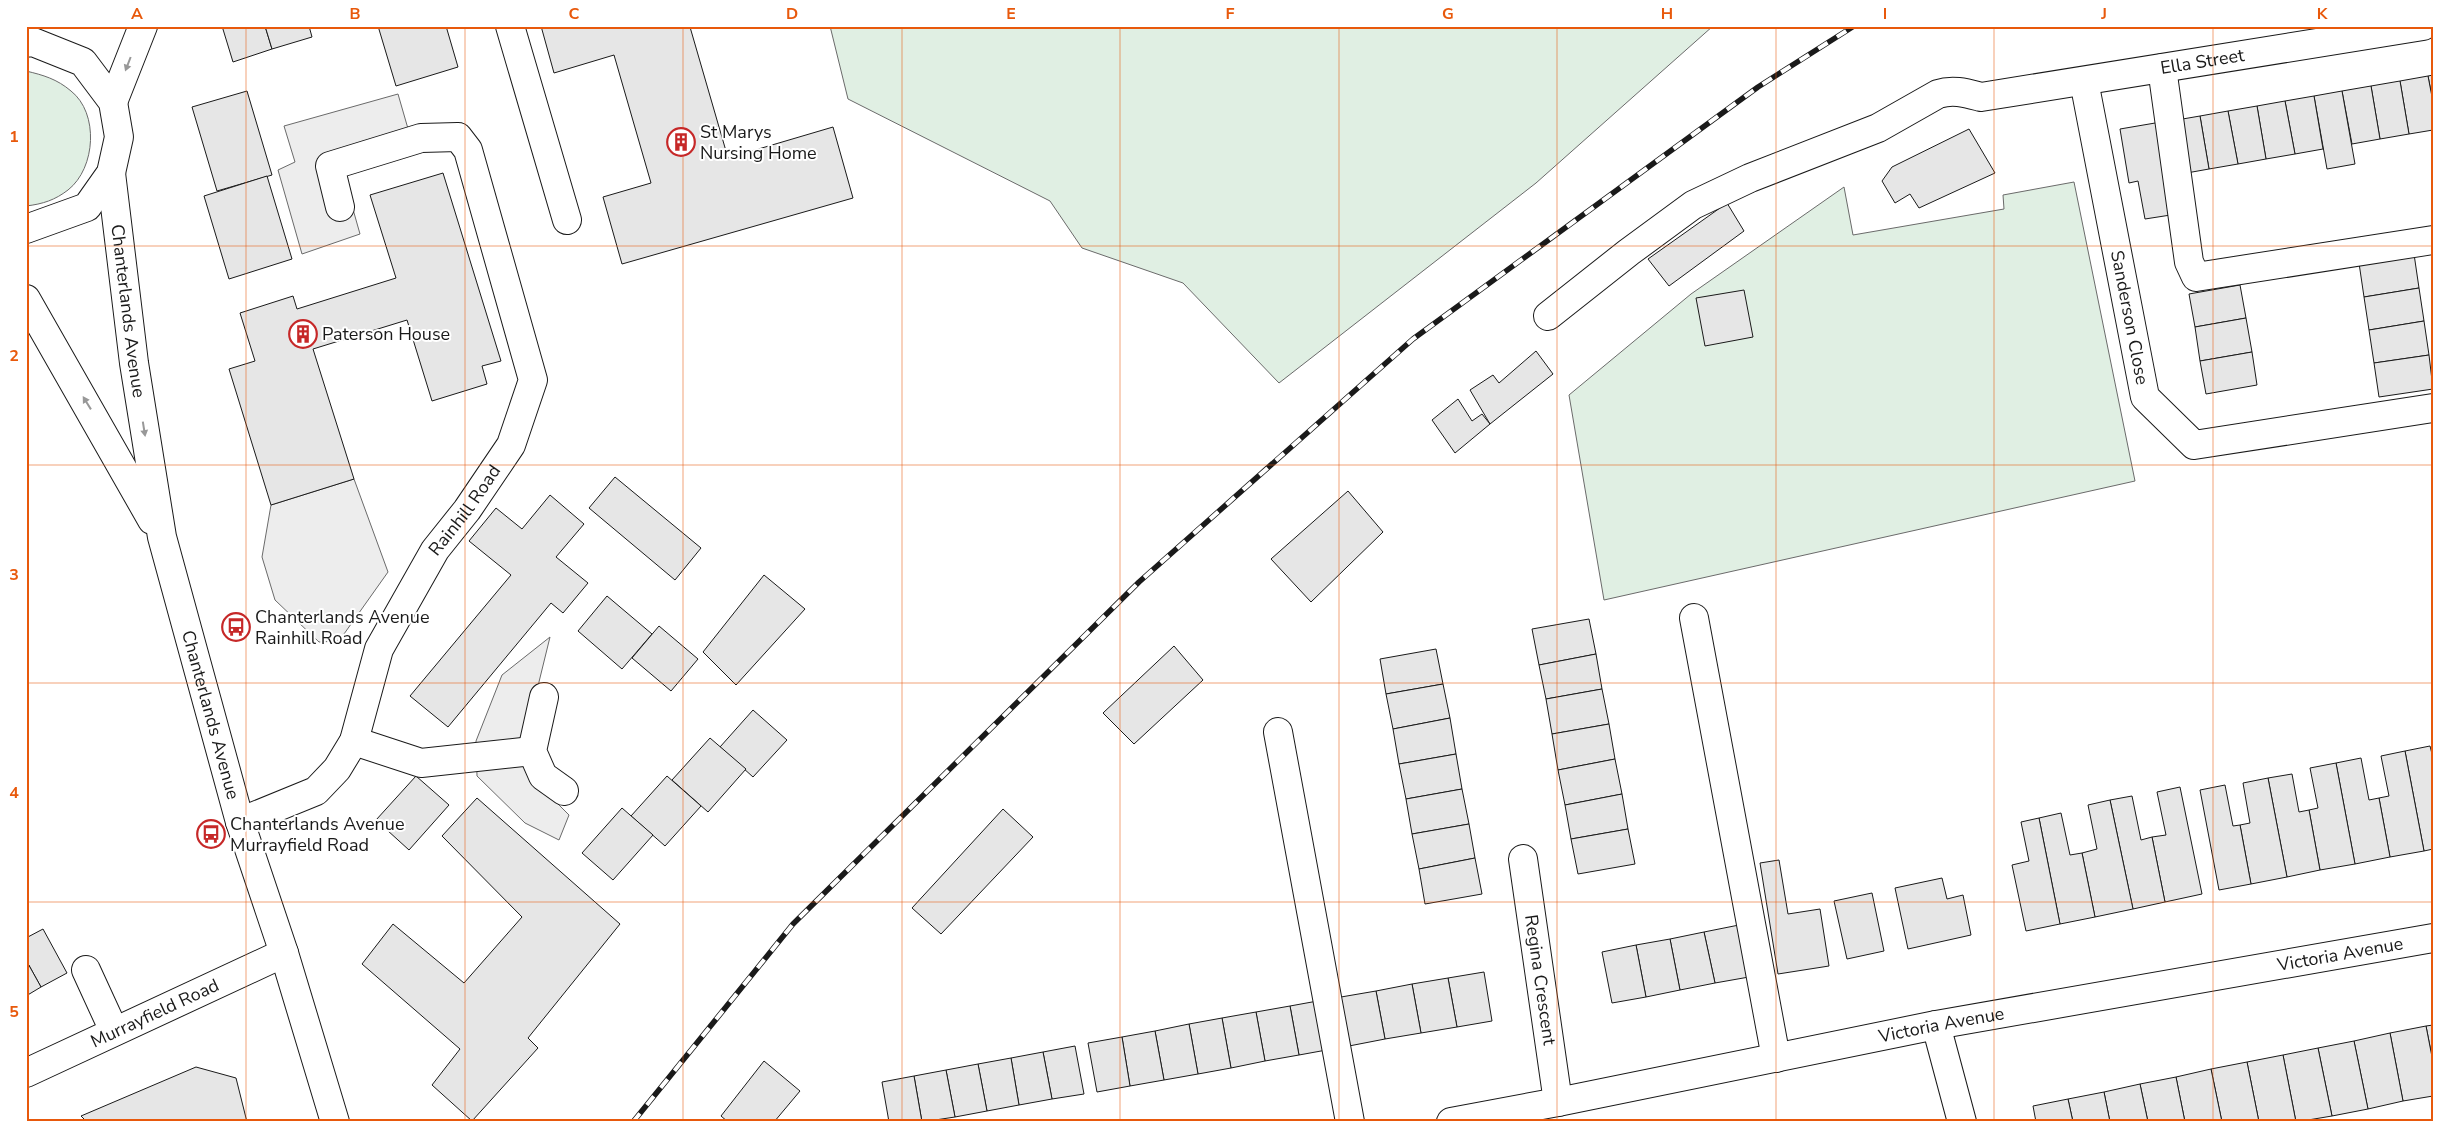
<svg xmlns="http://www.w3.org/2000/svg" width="2459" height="1148" font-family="'Nunito Sans',sans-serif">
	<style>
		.green { fill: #e0efe3; stroke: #6a6a6a }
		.parking { fill: #ededed; stroke: #6a6a6a }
		.building { fill: #e6e6e6; stroke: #1a1a1a }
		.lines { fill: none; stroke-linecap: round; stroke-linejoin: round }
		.minor-casing { stroke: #1a1a1a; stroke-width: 30 }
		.minor { stroke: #fff; stroke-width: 28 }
		.rail-casing { stroke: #1a1a1a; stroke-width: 5.5 }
		.rail { stroke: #fff; stroke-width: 4; stroke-dasharray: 11; stroke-linecap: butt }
		.oneway { fill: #989898 }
		.grid { fill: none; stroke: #e8590c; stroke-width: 1; stroke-opacity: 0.55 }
		.labels { text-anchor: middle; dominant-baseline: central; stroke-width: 4; stroke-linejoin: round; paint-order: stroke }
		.street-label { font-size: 18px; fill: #1a1a1a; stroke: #fff }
		.poi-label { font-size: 18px; fill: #1a1a1a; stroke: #fff; text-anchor: start }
		.neatline { fill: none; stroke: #e8590c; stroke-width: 2 }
		.grid-label { font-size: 16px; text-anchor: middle; font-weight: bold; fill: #e8590c }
	</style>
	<rect width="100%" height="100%" fill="#fff"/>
	<g class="green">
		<polygon points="830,26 1713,26 1536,183 1279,383 1183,283 1082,248 1050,201 848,99"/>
		<path d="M26,71C43,75 57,79 71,91C99,113 96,168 68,190C55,200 43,204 26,206Z"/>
		<polygon points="2074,182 2135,481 1604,600 1569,395 1691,294 1844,187 1853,235 2004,209 2003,195"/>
	</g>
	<g class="parking">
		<polygon points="398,94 415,153 343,174 360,234 302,254 278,170 295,162 284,126"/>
		<polygon points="354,479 388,572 339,641 319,642 275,600 262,557 271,505"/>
		<polygon points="550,637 524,743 530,776 569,815 559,840 525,823 477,776 476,741 502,675"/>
	</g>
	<g class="building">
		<polygon points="222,26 265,26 272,49 233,62"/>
		<polygon points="265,26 309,26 312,37 272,49"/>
		<polygon points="378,26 446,26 458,67 396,86"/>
		<polygon points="541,26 693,26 690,27 728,158 833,127 853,198 622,264 603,197 651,183 614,55 554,73"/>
		<polygon points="2433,75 2433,102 2428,76"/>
		<polygon points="2428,76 2433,102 2433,130 2409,134 2400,81"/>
		<polygon points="2400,81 2409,134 2380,139 2371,86"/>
		<polygon points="2371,86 2380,139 2352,144 2342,91"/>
		<polygon points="247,91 272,175 217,191 192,107"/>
		<polygon points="2342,91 2355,164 2327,169 2314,96"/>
		<polygon points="2314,96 2323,149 2295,154 2285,101"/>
		<polygon points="2285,101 2295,154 2266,159 2257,106"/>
		<polygon points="2257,106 2266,159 2238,164 2228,111"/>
		<polygon points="2228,111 2238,164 2209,169 2200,116"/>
		<polygon points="2200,116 2209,169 2181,174 2171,121"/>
		<polygon points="2161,122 2177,214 2145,219 2138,181 2129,183 2120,129"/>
		<polygon points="1969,129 1995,173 1919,208 1910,194 1895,203 1882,181 1892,167"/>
		<polygon points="443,173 501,361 482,366 487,384 432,401 407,320 313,349 354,479 271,505 229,369 255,361 240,313 293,296 297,309 396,278 370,195"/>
		<polygon points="267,176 292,259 229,279 204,196"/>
		<polygon points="1727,203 1744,231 1669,286 1648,259"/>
		<polygon points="2414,254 2419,288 2364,297 2359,263"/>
		<polygon points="2240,285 2246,318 2195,327 2189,294"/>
		<polygon points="2419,288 2424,321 2369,330 2364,297"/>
		<polygon points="1744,290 1753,337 1705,346 1696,298"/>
		<polygon points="2246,318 2252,352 2200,361 2195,327"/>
		<polygon points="2424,321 2429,355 2374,363 2369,330"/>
		<polygon points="1536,351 1553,374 1490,424 1470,390 1493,375 1499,383"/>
		<polygon points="2252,352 2257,385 2206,394 2200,361"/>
		<polygon points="2429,355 2433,389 2379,397 2374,363"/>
		<polygon points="1458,399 1472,421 1482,414 1490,424 1455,453 1432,420"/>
		<polygon points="615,477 701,548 675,580 589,508"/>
		<polygon points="1348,491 1383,532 1311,602 1271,559"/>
		<polygon points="550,495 584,524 556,557 588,583 563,613 551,603 448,727 410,696 511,575 469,541 496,508 522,529"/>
		<polygon points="764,575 805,609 736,685 703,652"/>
		<polygon points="607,596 652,634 622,669 578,631"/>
		<polygon points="1589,619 1596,654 1539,665 1532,629"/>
		<polygon points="659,626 698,659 671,691 632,658"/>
		<polygon points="1174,646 1203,680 1134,744 1103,713"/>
		<polygon points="1436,649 1443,684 1386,694 1380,659"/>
		<polygon points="1596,654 1602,689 1546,699 1539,665"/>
		<polygon points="1443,684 1450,718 1393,729 1386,694"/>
		<polygon points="1602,689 1609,724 1552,734 1546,699"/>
		<polygon points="753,710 787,740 753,777 720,747"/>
		<polygon points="1450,718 1456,754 1399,764 1393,729"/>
		<polygon points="1609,724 1615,759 1558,770 1552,734"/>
		<polygon points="710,738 746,769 708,812 672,780"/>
		<polygon points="2430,746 2433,758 2433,849 2424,851 2405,751"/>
		<polygon points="2405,751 2424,851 2390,857 2379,798 2389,796 2381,756"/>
		<polygon points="1456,754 1462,789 1406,799 1399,764"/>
		<polygon points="2361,758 2369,800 2379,798 2390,857 2355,864 2336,763"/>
		<polygon points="1615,759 1622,794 1565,805 1558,770"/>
		<polygon points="2336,763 2355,864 2320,870 2309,810 2318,808 2310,768"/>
		<polygon points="2292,774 2299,812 2309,810 2320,870 2287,877 2268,778"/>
		<polygon points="416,776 449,805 409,850 376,820"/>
		<polygon points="667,776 701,806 665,846 631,816"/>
		<polygon points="2268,778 2287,877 2251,884 2240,825 2250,823 2243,783"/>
		<polygon points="2225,785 2233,826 2240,825 2251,884 2219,890 2200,790"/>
		<polygon points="2180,787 2202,894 2165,902 2152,837 2166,835 2157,792"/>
		<polygon points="1462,789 1469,824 1412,834 1406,799"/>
		<polygon points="1622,794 1628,829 1571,839 1565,805"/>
		<polygon points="2132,796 2141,840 2152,837 2165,902 2133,909 2110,800"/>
		<polygon points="477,798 620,924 528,1038 538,1048 472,1121 432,1085 460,1049 362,964 393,924 464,983 522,917 442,836"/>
		<polygon points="2110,800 2133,909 2095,917 2082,853 2097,849 2088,805"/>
		<polygon points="622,808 653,835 613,880 582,853"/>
		<polygon points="1003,809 1033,837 941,934 912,908"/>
		<polygon points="2061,813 2070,855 2082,853 2095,917 2060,924 2039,818"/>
		<polygon points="2039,818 2060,924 2026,931 2012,865 2029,861 2021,822"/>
		<polygon points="1469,824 1475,858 1419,869 1412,834"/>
		<polygon points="1628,829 1635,864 1578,874 1571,839"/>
		<polygon points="1475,858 1482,894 1425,904 1419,869"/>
		<polygon points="1779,860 1788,914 1820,909 1829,966 1778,974 1760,863"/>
		<polygon points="1942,878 1947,899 1963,895 1971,935 1908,949 1895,888"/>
		<polygon points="1872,893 1884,951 1847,959 1834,901"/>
		<polygon points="1739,925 1749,977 1715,983 1704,932"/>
		<polygon points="43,929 67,973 41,987 26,960 26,938"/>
		<polygon points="1704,932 1715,983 1680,990 1670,939"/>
		<polygon points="1670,939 1680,990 1646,997 1636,945"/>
		<polygon points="1636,945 1646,997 1612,1003 1602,952"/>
		<polygon points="26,960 41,987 26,996"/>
		<polygon points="1484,972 1492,1021 1457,1027 1448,978"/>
		<polygon points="1448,978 1457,1027 1421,1033 1412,984"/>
		<polygon points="1412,984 1421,1033 1385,1039 1376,991"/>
		<polygon points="1376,991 1385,1039 1349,1046 1341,997"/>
		<polygon points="1323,1000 1332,1049 1299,1055 1290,1006"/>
		<polygon points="1290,1006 1299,1055 1265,1061 1256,1012"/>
		<polygon points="1256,1012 1265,1061 1231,1068 1222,1018"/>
		<polygon points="1222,1018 1231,1068 1198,1074 1189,1024"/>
		<polygon points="1189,1024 1198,1074 1164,1080 1155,1031"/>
		<polygon points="2433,1025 2433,1062 2426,1026"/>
		<polygon points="2426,1026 2433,1062 2433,1096 2403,1101 2390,1033"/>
		<polygon points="1155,1031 1164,1080 1130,1086 1122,1037"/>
		<polygon points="2390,1033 2403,1101 2368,1109 2354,1041"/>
		<polygon points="1122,1037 1130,1086 1097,1092 1088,1043"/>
		<polygon points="2354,1041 2368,1109 2332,1116 2318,1048"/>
		<polygon points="1075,1046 1084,1094 1052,1099 1043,1052"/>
		<polygon points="2318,1048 2332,1116 2296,1122 2283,1055"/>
		<polygon points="1043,1052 1052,1099 1019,1105 1011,1058"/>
		<polygon points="2283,1055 2296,1122 2259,1122 2247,1062"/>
		<polygon points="1011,1058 1019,1105 987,1111 978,1064"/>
		<polygon points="764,1061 800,1091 774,1122 728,1122 721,1116"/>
		<polygon points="2247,1062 2259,1122 2222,1122 2211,1069"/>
		<polygon points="978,1064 987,1111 955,1117 946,1070"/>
		<polygon points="196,1067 236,1078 247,1122 87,1122 81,1116"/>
		<polygon points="2211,1069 2222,1122 2185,1122 2176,1077"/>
		<polygon points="946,1070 955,1117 922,1122 914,1076"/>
		<polygon points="914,1076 922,1122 889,1122 882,1082"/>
		<polygon points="2176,1077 2185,1122 2148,1122 2140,1084"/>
		<polygon points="2140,1084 2148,1122 2110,1122 2104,1092"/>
		<polygon points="2104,1092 2110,1122 2073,1122 2068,1099"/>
		<polygon points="2068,1099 2073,1122 2036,1122 2033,1106"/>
	</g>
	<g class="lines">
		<defs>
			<g id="minor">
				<polyline points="510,26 567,220"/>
				<polyline points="26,43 33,42 83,62 113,102 119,137 111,173 87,207 26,229"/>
				<polyline points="2162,68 2189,262 2196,277 2433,240"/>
				<path id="s1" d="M2084,81L2145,397L2194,445L2433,408"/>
				<polyline points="113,102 143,26"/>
				<path id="s2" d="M111,173L134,363L162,537L240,822L284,953L335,1122"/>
				<polyline points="26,299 152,520"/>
				<path id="s3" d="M1548,316L1629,252L1693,205L1750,178L1878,128L1938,94C1953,89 1966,93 1981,97L2423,26"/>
				<polyline points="1694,618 1776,1058"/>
				<polyline points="544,697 532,751 543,776 564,791"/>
				<polyline points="1278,732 1350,1122"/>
				<polyline points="354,741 421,763 532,751"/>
				<path id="s4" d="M240,822L316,791L337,769L354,741L379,649L435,550L467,510L511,445L533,380L468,150L458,137L421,138L330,166L340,207"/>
				<path id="s5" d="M1523,859L1558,1102"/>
				<polyline points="86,970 114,1031"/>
				<polyline points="1936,1025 1962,1122"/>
				<path id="s6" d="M26,1073L284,953"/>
				<path id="s7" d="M1451,1122L1558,1102L1936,1025L2433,938"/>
			</g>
		</defs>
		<use href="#minor" class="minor-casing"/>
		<use href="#minor" class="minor"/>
		<defs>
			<polyline id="rail" points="633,1122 793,924 1139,582 1413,339 1758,87 1854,26"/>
		</defs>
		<use href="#rail" class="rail-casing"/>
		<use href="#rail" class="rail"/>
	</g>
	<defs><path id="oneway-solid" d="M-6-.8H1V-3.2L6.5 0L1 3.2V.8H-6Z" transform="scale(1.25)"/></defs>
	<g class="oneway">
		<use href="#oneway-solid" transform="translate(128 64) rotate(111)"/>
		<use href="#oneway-solid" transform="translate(87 403) rotate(-122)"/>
		<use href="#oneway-solid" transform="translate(144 429) rotate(81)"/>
	</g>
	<path class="grid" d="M246,26V1122M465,26V1122M683,26V1122M902,26V1122M1120,26V1122M1339,26V1122M1557,26V1122M1776,26V1122M1994,26V1122M2213,26V1122M26,246H2433M26,465H2433M26,683H2433M26,902H2433"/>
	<defs>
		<symbol id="building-ring" viewBox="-11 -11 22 22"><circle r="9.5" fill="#fff" stroke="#c62828" stroke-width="1.5"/><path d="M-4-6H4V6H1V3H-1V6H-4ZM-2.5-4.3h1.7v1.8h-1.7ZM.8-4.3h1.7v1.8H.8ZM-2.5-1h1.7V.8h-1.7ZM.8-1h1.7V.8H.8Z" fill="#c62828"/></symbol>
		<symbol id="bus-ring" viewBox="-11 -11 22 22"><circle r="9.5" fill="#fff" stroke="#c62828" stroke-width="1.5"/><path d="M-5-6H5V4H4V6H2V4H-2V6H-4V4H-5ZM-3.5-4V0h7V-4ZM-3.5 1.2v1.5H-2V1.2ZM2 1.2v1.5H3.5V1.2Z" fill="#c62828"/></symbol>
	</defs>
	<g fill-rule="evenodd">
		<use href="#building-ring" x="665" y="126" width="32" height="32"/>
		<use href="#building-ring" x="287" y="318" width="32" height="32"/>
		<use href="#bus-ring" x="220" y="611" width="32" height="32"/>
		<use href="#bus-ring" x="195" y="818" width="32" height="32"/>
	</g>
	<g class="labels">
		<g class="street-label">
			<text stroke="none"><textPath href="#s3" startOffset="720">Ella Street</textPath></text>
			<text stroke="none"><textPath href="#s2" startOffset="139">Chanterlands Avenue</textPath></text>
			<text stroke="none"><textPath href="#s1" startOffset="241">Sanderson Close</textPath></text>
			<text stroke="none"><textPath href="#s4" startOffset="404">Rainhill Road</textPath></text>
			<text stroke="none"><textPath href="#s2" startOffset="552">Chanterlands Avenue</textPath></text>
			<text stroke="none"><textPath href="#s7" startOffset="905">Victoria Avenue</textPath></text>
			<text stroke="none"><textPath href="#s5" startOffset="122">Regina Crescent</textPath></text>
			<text stroke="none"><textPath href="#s6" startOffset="142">Murrayfield Road</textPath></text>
			<text stroke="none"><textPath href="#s7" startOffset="500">Victoria Avenue</textPath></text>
		</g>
		<g class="poi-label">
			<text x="700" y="132">St Marys<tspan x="700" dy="21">Nursing Home</tspan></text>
			<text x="322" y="334">Paterson House</text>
			<text x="255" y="617">Chanterlands Avenue<tspan x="255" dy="21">Rainhill Road</tspan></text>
			<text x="230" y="824">Chanterlands Avenue<tspan x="230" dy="21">Murrayfield Road</tspan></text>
		</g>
	</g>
	<rect width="2459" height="1148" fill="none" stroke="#ffffff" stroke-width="55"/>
	<rect x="28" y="28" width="2404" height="1092" class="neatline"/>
	<g class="grid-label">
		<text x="137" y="19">A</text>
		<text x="355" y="19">B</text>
		<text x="574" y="19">C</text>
		<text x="792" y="19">D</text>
		<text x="1011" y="19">E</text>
		<text x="1230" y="19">F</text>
		<text x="1448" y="19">G</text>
		<text x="1667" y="19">H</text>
		<text x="1885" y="19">I</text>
		<text x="2104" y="19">J</text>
		<text x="2322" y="19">K</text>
		<text x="14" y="142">1</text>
		<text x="14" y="361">2</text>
		<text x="14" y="580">3</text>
		<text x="14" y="798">4</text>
		<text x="14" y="1017">5</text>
	</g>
</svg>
